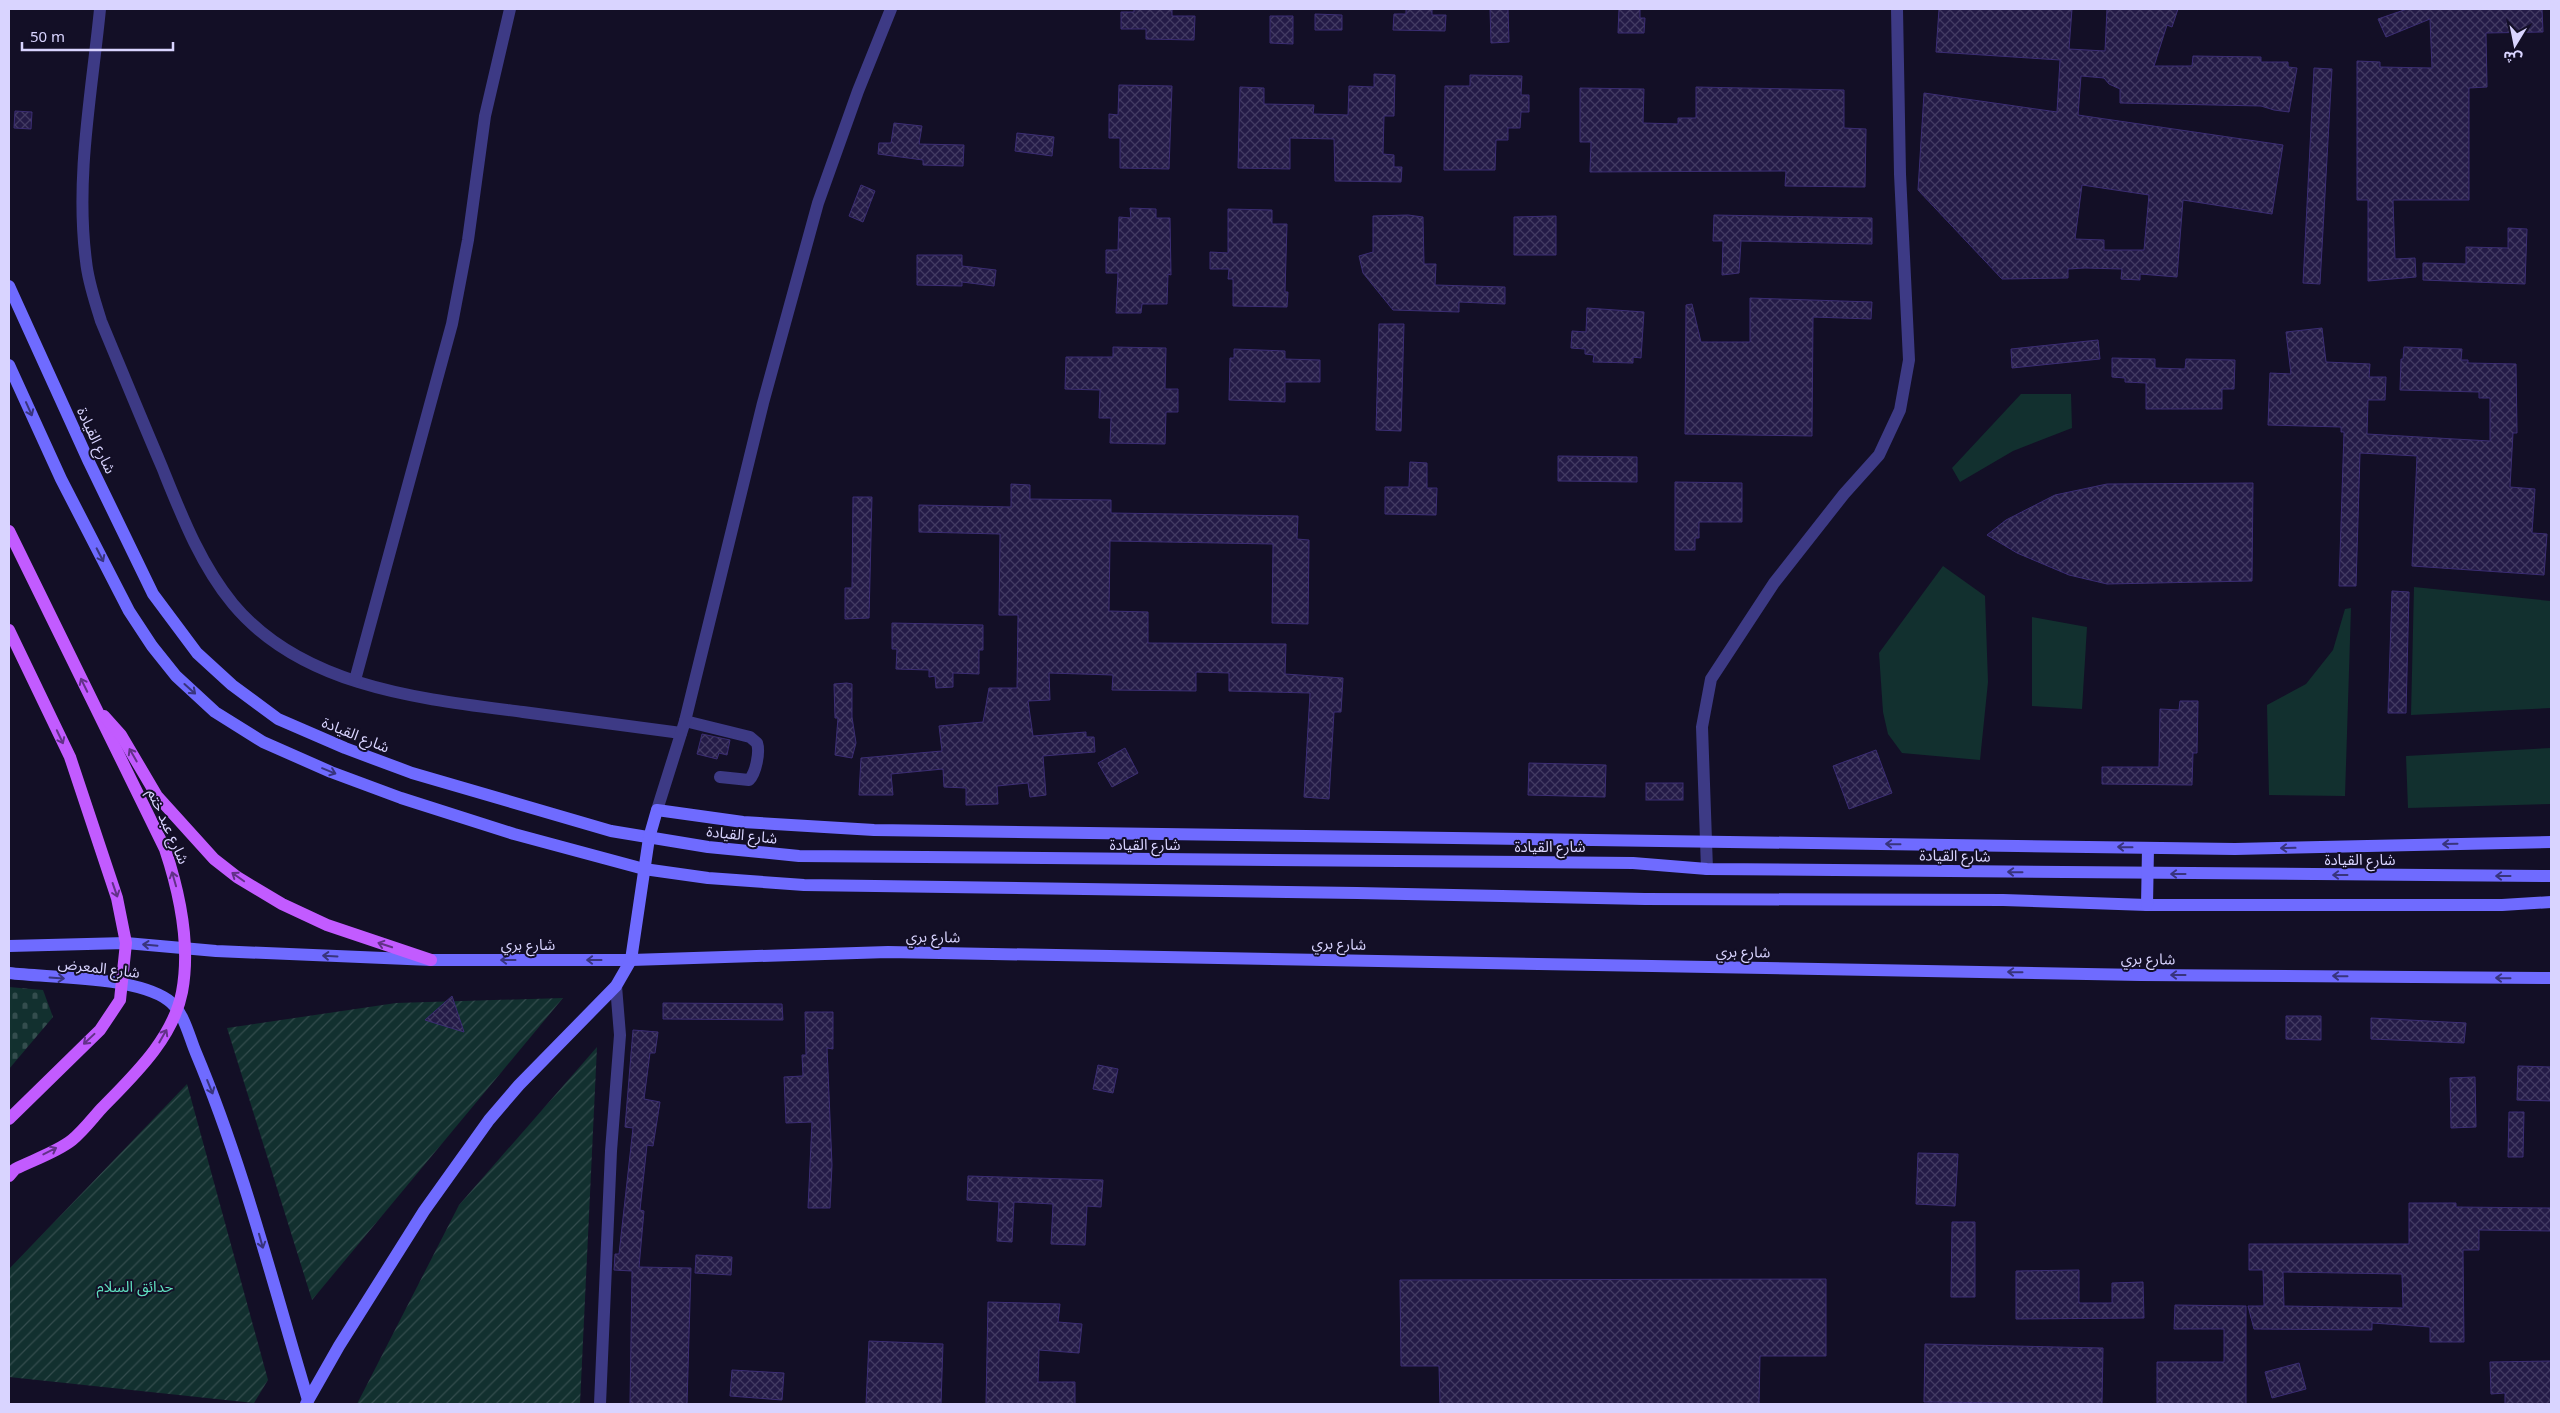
<svg xmlns="http://www.w3.org/2000/svg" width="2560" height="1413" font-family="'Noto Sans','Noto Sans Arabic',sans-serif">
	<style>
		.green { fill: #12302f }
		.cemetery { fill: url(#cemetery-stones) }
		.garden { fill: url(#garden-furrows) }
		.building { fill: url(#building-cross-hatch); stroke: #3b2d73; fill-rule: evenodd }
		.lines { fill: none; stroke-linecap: round; stroke-linejoin: round }
		.lane { stroke: #3d3a85; stroke-width: 12 }
		.street { stroke: #3d3a85; stroke-width: 12 }
		.secondary { stroke: #6f6bff; stroke-width: 12 }
		.primary { stroke: #c25bff; stroke-width: 12 }
		.oneway { stroke: #38347d }
		.oneway2 { stroke: #623188 }
		.labels { text-anchor: middle; dominant-baseline: central; stroke-width: 4; stroke-linejoin: round; paint-order: stroke }
		.street-label { font-size: 15px; fill: #d9d4ff; stroke: #130f26 }
		.park-label { font-size: 15px; fill: #5fe0c0; stroke: #130f26 }
	</style>
	<defs>
		<pattern id="cemetery-stones" width="16" height="16" patternUnits="userSpaceOnUse" patternTransform="scale(1.25)"><rect width="16" height="16" fill="#12302f"/><path d="M2 7V4a2 2 0 0 1 4 0v3zM10 15v-3a2 2 0 0 1 4 0v3z" fill="#344d4e"/></pattern>
		<pattern id="garden-furrows" width="10" height="10" patternUnits="userSpaceOnUse" patternTransform="scale(1.25)"><rect width="10" height="10" fill="#12302f"/><path d="M-1 1l2-2M0 10L10 0M9 11l2-2" fill="none" stroke="#344d4e"/></pattern>
		<pattern id="building-cross-hatch" width="8" height="8" patternUnits="userSpaceOnUse" patternTransform="scale(1.25)"><rect width="8" height="8" fill="#241b47"/><path d="M0 0l8 8M0 8l8-8" fill="none" stroke="#433b63"/></pattern>
	</defs>
	<rect width="100%" height="100%" fill="#130f26"/>
	<g class="green">
		<polygon points="2021,394 2071,394 2072,428 2013,451 1960,482 1952,468"/>
		<polygon points="1943,566 1985,596 1988,682 1980,760 1902,753 1888,734 1883,712 1879,653"/>
		<polygon points="2414,587 2551,601 2551,708 2411,715"/>
		<polygon points="2351,608 2345,796 2269,795 2267,705 2306,684 2333,650 2345,609"/>
		<polygon points="2032,617 2087,627 2082,709 2032,706"/>
		<polygon points="2551,748 2551,804 2408,808 2406,756"/>
	</g>
	<polygon class="cemetery" points="9,987 43,990 53,1017 9,1069"/>
	<g class="garden">
		<polygon points="563,998 312,1300 227,1028 396,1003"/>
		<polygon points="597,1047 580,1404 357,1404 459,1205"/>
		<polygon points="187,1084 268,1380 254,1403 9,1377 9,1269"/>
	</g>
	<g class="building">
		<polygon points="1134,9 1172,9 1172,16 1195,16 1194,40 1146,39 1146,29 1121,29 1121,12 1134,12"/>
		<polygon points="1406,9 1432,9 1432,15 1446,15 1445,31 1393,30 1394,14 1406,14"/>
		<polygon points="1490,9 1508,9 1509,42 1491,43"/>
		<polygon points="1619,9 1640,9 1640,18 1645,18 1644,33 1618,33"/>
		<path d="M1939,9H2072L2069,49L2105,51L2107,9H2178L2172,27L2167,25L2154,66H2192L2193,56L2261,57V62H2288V67L2297,68L2289,112L2274,110L2261,106L2120,103V89L2109,84L2104,78L2081,76L2078,115L2283,145L2272,214L2183,200L2177,277L2140,274V280L2121,279L2122,269L2085,268L2068,269V278L2002,279L1918,190L1924,93L2057,112L2060,60L1936,52ZM2082,185L2149,195L2144,250H2104V240L2075,239Z"/>
		<polygon points="2407,9 2542,9 2543,32 2486,33 2487,87 2469,88 2469,200 2393,200 2395,259 2415,258 2416,277 2368,281 2368,200 2357,200 2357,61 2380,62 2380,67 2432,68 2430,19 2386,37 2378,19"/>
		<polygon points="1315,14 1342,15 1342,30 1315,30"/>
		<polygon points="1270,16 1293,16 1293,44 1270,43"/>
		<polygon points="2314,68 2332,69 2320,284 2303,283"/>
		<polygon points="1374,74 1395,75 1394,116 1384,116 1383,154 1394,155 1394,167 1402,167 1401,182 1335,181 1334,139 1290,138 1290,169 1238,168 1240,87 1264,88 1264,104 1314,105 1313,114 1348,115 1349,86 1374,87"/>
		<polygon points="1470,75 1522,76 1521,95 1529,95 1529,112 1521,112 1520,128 1508,128 1508,140 1496,140 1495,170 1444,170 1445,86 1470,86"/>
		<polygon points="1119,85 1172,86 1169,169 1120,168 1120,138 1109,138 1109,114 1118,115"/>
		<polygon points="1696,87 1844,90 1844,128 1866,129 1865,187 1785,186 1786,171 1590,172 1591,142 1580,142 1580,88 1644,89 1643,123 1678,124 1678,118 1696,118"/>
		<polygon points="15,111 32,112 31,129 14,128"/>
		<polygon points="894,123 922,126 919,144 964,145 963,166 923,165 923,160 878,154 879,143 891,143"/>
		<polygon points="1017,133 1054,137 1052,156 1015,151"/>
		<polygon points="861,185 875,191 863,222 849,216"/>
		<polygon points="1130,208 1156,209 1156,218 1170,218 1171,275 1168,274 1167,304 1142,304 1141,313 1116,313 1118,273 1106,273 1106,250 1118,250 1119,217 1131,218"/>
		<polygon points="1228,209 1272,210 1272,224 1287,224 1285,292 1288,292 1287,307 1233,306 1233,279 1228,279 1229,269 1210,269 1210,252 1228,253"/>
		<polygon points="1408,215 1423,217 1424,264 1436,264 1435,285 1505,287 1505,304 1459,302 1459,312 1393,310 1363,273 1359,256 1373,252 1373,216"/>
		<polygon points="1714,215 1872,218 1872,244 1741,241 1739,273 1722,275 1723,241 1713,241"/>
		<polygon points="1556,216 1556,255 1514,255 1514,217"/>
		<polygon points="2508,228 2527,229 2525,284 2423,280 2423,263 2466,264 2466,247 2508,248"/>
		<polygon points="917,255 962,255 962,266 996,270 994,286 962,282 962,286 917,285"/>
		<polygon points="1750,298 1872,302 1871,319 1813,317 1812,436 1685,434 1686,305 1692,304 1701,342 1750,342"/>
		<polygon points="1587,308 1644,312 1641,358 1633,357 1633,363 1593,362 1594,355 1585,354 1585,349 1571,348 1572,331 1586,332"/>
		<polygon points="1379,324 1404,324 1401,431 1376,430"/>
		<polygon points="2322,328 2326,362 2370,364 2369,377 2386,377 2385,400 2368,400 2367,434 2490,441 2490,398 2479,398 2479,392 2400,390 2401,359 2403,359 2404,347 2462,349 2461,360 2468,360 2468,363 2516,364 2517,433 2513,433 2510,487 2535,489 2532,533 2547,534 2544,575 2412,566 2417,456 2360,453 2356,586 2339,586 2344,432 2341,432 2341,427 2268,425 2270,373 2291,374 2286,332"/>
		<polygon points="2098,340 2100,359 2012,368 2011,349"/>
		<polygon points="1113,347 1166,348 1165,389 1178,389 1178,412 1166,412 1165,444 1110,443 1111,418 1099,418 1100,390 1065,389 1066,357 1113,357"/>
		<polygon points="1234,349 1285,351 1285,359 1320,360 1320,382 1285,382 1285,402 1229,400 1230,358 1234,358"/>
		<polygon points="2112,358 2155,359 2155,368 2185,369 2186,359 2235,360 2234,389 2222,389 2222,409 2146,409 2146,383 2125,382 2125,378 2112,377"/>
		<polygon points="1558,456 1637,457 1637,482 1558,481"/>
		<polygon points="1410,462 1427,463 1427,488 1437,488 1436,515 1385,514 1385,487 1409,487"/>
		<polygon points="1675,482 1742,483 1742,522 1699,522 1699,538 1695,538 1695,550 1675,550"/>
		<polygon points="2253,483 2252,581 2107,584 2069,575 2017,553 1987,535 2006,520 2055,495 2107,484"/>
		<polygon points="1011,484 1030,485 1030,499 1111,500 1111,513 1298,516 1297,539 1309,540 1308,624 1272,623 1273,544 1110,541 1109,611 1148,612 1148,643 1286,644 1285,674 1343,678 1341,712 1334,712 1329,799 1304,797 1310,693 1229,691 1229,673 1196,672 1196,691 1112,690 1113,675 1049,673 1050,700 1028,701 1033,736 1086,732 1086,737 1094,737 1095,752 1043,756 1046,795 1030,797 1028,783 997,786 998,804 966,805 966,788 944,787 943,769 891,774 893,795 859,795 861,758 942,751 939,726 983,722 989,688 1017,688 1018,615 999,615 1000,534 919,532 919,505 1011,507"/>
		<polygon points="853,497 872,497 869,618 845,619 845,588 852,588"/>
		<polygon points="2392,591 2409,592 2406,713 2388,713"/>
		<polygon points="892,623 983,625 983,650 979,650 979,674 953,673 953,687 936,688 935,676 929,677 929,670 896,669 897,649 892,649"/>
		<polygon points="847,683 852,684 852,717 856,743 852,758 835,755 838,718 835,718 834,684"/>
		<polygon points="2180,701 2198,701 2197,753 2193,753 2192,785 2102,784 2102,767 2159,767 2160,709 2179,710"/>
		<polygon points="702,734 730,740 727,755 719,753 717,759 697,754"/>
		<polygon points="1125,748 1138,773 1112,787 1098,763"/>
		<polygon points="1876,750 1892,793 1849,809 1833,766"/>
		<polygon points="1529,763 1606,765 1605,797 1528,795"/>
		<rect x="1646" y="783" width="37" height="17"/>
		<polygon points="452,996 464,1032 425,1020"/>
		<polygon points="663,1003 782,1004 783,1020 663,1019"/>
		<polygon points="805,1012 833,1012 833,1049 827,1048 832,1165 830,1208 808,1208 812,1122 786,1123 784,1077 803,1076 802,1055 806,1055"/>
		<polygon points="2286,1016 2321,1016 2321,1040 2286,1039"/>
		<polygon points="2371,1018 2466,1023 2464,1043 2371,1039"/>
		<polygon points="633,1030 658,1032 655,1053 650,1053 644,1099 660,1102 653,1146 647,1145 640,1210 644,1211 639,1267 691,1268 687,1404 630,1404 632,1271 614,1270 615,1254 619,1254 633,1128 625,1127"/>
		<polygon points="1098,1065 1118,1069 1113,1093 1093,1089"/>
		<polygon points="2518,1066 2551,1067 2551,1101 2517,1100"/>
		<polygon points="2475,1077 2476,1127 2451,1128 2450,1078"/>
		<polygon points="2509,1112 2524,1112 2523,1157 2508,1157"/>
		<polygon points="1918,1153 1958,1154 1955,1206 1916,1204"/>
		<polygon points="968,1176 1103,1180 1101,1207 1087,1206 1085,1245 1051,1244 1053,1204 1014,1202 1012,1242 997,1241 999,1202 967,1200"/>
		<path d="M2409,1203H2456V1207L2551,1208V1231L2479,1230V1250H2463L2464,1342H2430V1327L2372,1323V1330L2254,1329L2248,1306H2264L2263,1270H2249V1244H2409ZM2283,1272L2402,1274L2403,1308L2284,1306Z"/>
		<polygon points="1952,1222 1975,1222 1975,1297 1951,1297"/>
		<polygon points="696,1255 732,1257 731,1275 695,1273"/>
		<polygon points="2079,1270 2079,1303 2112,1303 2112,1283 2143,1282 2144,1318 2016,1319 2016,1271"/>
		<polygon points="1826,1279 1826,1356 1760,1356 1759,1404 1440,1404 1439,1366 1401,1366 1400,1280"/>
		<polygon points="988,1302 1060,1304 1058,1322 1082,1324 1079,1353 1039,1350 1038,1382 1075,1382 1075,1404 986,1404"/>
		<polygon points="2175,1305 2246,1306 2246,1404 2157,1404 2157,1362 2224,1362 2224,1329 2174,1329"/>
		<polygon points="869,1341 943,1344 941,1404 866,1404"/>
		<polygon points="1925,1344 2103,1348 2102,1404 1924,1402"/>
		<polygon points="2551,1361 2551,1404 2505,1404 2505,1393 2491,1394 2490,1362"/>
		<polygon points="2299,1363 2306,1389 2272,1398 2265,1372"/>
		<polygon points="732,1370 784,1373 782,1400 730,1396"/>
	</g>
	<g class="lines">
		<g class="lane">
			<path d="M100,9C92,91 75,178 86,261C88,282 95,301 101,321C121,369 141,418 162,467C181,514 200,564 233,604C303,688 423,699 523,712C576,719 628,726 681,733"/>
			<polyline points="355,680 452,324 468,240 485,116 510,9"/>
			<path d="M685,721L750,737L757,743C760,752 756,773 749,780L720,777"/>
			<polyline points="657,810 685,721 763,403 818,203 858,91 891,9"/>
		</g>
		<g class="street">
			<polyline points="1707,869 1702,727 1711,679 1774,583 1844,494 1879,455 1900,410 1909,360 1900,174 1897,9"/>
			<polyline points="600,1404 611,1151 620,1035 616,986"/>
		</g>
		<g class="secondary">
			<polyline points="9,286 89,462 153,594 197,653 232,685 278,719 345,748 412,773 611,831 708,847 799,856 1633,863 1707,869 2551,876"/>
			<polyline points="9,365 61,479 129,611 152,646 176,676 215,712 263,742 331,772 401,798 514,834 644,869 708,878 804,885 1357,893 1645,899 2003,900 2147,905 2502,905 2551,902"/>
			<polyline points="2147,905 2148,848"/>
			<polyline points="9,946 126,943 216,951 431,960 631,960 888,952 2141,975 2551,978"/>
			<path d="M9,973C51,978 134,976 168,1000C184,1011 189,1037 196,1053C243,1165 273,1284 308,1400"/>
			<polyline points="306,1404 339,1346 424,1211 489,1120 519,1085 616,986 631,960 649,838 657,810 743,822 874,830 2235,849 2551,842"/>
		</g>
		<g class="primary">
			<path d="M9,531L165,849C180,894 191,944 182,992C173,1039 133,1076 101,1109C92,1119 83,1131 72,1140C57,1152 33,1160 15,1169L9,1176"/>
			<polyline points="9,630 70,757 117,898 126,943 120,1000 100,1030 9,1119"/>
			<polyline points="104,716 121,735 157,796 214,859 237,877 282,904 327,925 431,960"/>
		</g>
	</g>
	<defs><path id="oneway-shaft" d="M-6 0H5M1.5-3L5.5 0L1.5 3" fill="none" stroke-width="1.6" stroke-linecap="round" stroke-linejoin="round" transform="scale(1.25)"/></defs>
	<g class="oneway">
		<use href="#oneway-shaft" transform="translate(29 409) rotate(66)"/>
		<use href="#oneway-shaft" transform="translate(100 555) rotate(63)"/>
		<use href="#oneway-shaft" transform="translate(190 689) rotate(42)"/>
		<use href="#oneway-shaft" transform="translate(329 771) rotate(22)"/>
		<use href="#oneway-shaft" transform="translate(1893 844) rotate(-179)"/>
		<use href="#oneway-shaft" transform="translate(2450 844) rotate(179)"/>
		<use href="#oneway-shaft" transform="translate(2125 847) rotate(-179)"/>
		<use href="#oneway-shaft" transform="translate(2288 848) rotate(179)"/>
		<use href="#oneway-shaft" transform="translate(2015 872) rotate(-179)"/>
		<use href="#oneway-shaft" transform="translate(2178 874) rotate(-180)"/>
		<use href="#oneway-shaft" transform="translate(2340 875) rotate(-180)"/>
		<use href="#oneway-shaft" transform="translate(2503 876) rotate(-180)"/>
		<use href="#oneway-shaft" transform="translate(150 945) rotate(-175)"/>
		<use href="#oneway-shaft" transform="translate(330 956) rotate(-177)"/>
		<use href="#oneway-shaft" transform="translate(508 960) rotate(180)"/>
		<use href="#oneway-shaft" transform="translate(594 960) rotate(180)"/>
		<use href="#oneway-shaft" transform="translate(2015 972) rotate(-179)"/>
		<use href="#oneway-shaft" transform="translate(2178 975) rotate(-180)"/>
		<use href="#oneway-shaft" transform="translate(2340 976) rotate(-179)"/>
		<use href="#oneway-shaft" transform="translate(57 978) rotate(4)"/>
		<use href="#oneway-shaft" transform="translate(2503 978) rotate(-179)"/>
		<use href="#oneway-shaft" transform="translate(210 1087) rotate(68)"/>
		<use href="#oneway-shaft" transform="translate(261 1241) rotate(74)"/>
	</g>
	<g class="oneway2">
		<use href="#oneway-shaft" transform="translate(84 685) rotate(-116)"/>
		<use href="#oneway-shaft" transform="translate(60 737) rotate(65)"/>
		<use href="#oneway-shaft" transform="translate(133 755) rotate(-120)"/>
		<use href="#oneway-shaft" transform="translate(238 877) rotate(-145)"/>
		<use href="#oneway-shaft" transform="translate(174 879) rotate(-106)"/>
		<use href="#oneway-shaft" transform="translate(115 890) rotate(71)"/>
		<use href="#oneway-shaft" transform="translate(385 945) rotate(-162)"/>
		<use href="#oneway-shaft" transform="translate(163 1036) rotate(-60)"/>
		<use href="#oneway-shaft" transform="translate(89 1039) rotate(137)"/>
		<use href="#oneway-shaft" transform="translate(50 1151) rotate(-27)"/>
	</g>
	<g class="labels">
		<g class="street-label">
			<text transform="translate(97 440) rotate(65)">شارع القيادة</text>
			<text transform="translate(356 734) rotate(22)">شارع القيادة</text>
			<text transform="translate(169 826) rotate(66)">شارع عبد ختم</text>
			<text transform="translate(742 834) rotate(6)">شارع القيادة</text>
			<text x="1145" y="844">شارع القيادة</text>
			<text x="1550" y="846">شارع القيادة</text>
			<text transform="translate(1955 855) rotate(1)">شارع القيادة</text>
			<text x="2360" y="859">شارع القيادة</text>
			<text transform="translate(933 936) rotate(1)">شارع بري</text>
			<text transform="translate(1339 943) rotate(2)">شارع بري</text>
			<text x="528" y="944">شارع بري</text>
			<text transform="translate(1743 951) rotate(1)">شارع بري</text>
			<text transform="translate(2148 958) rotate(1)">شارع بري</text>
			<text transform="translate(99 967) rotate(7)">شارع المعرض</text>
		</g>
		<g class="park-label">
			<text x="135" y="1286">حدائق السلام</text>
		</g>
	</g>
	<rect width="2560" height="1413" fill="none" stroke="#d9d4ff" stroke-width="20"/>
	<g transform="translate(2515 45) rotate(190)" stroke="#130f26" stroke-width="4" paint-order="stroke">
	<path d="M0-4L9 19L0 12L-9 19Z" fill="#d9d4ff"/>
	<text y="-8" font-size="14" font-weight="bold" text-anchor="middle" fill="#d9d4ff">ش</text>
	</g>
	<path d="M22 42v8h151v-8" fill="none" stroke="#d9d4ff" stroke-width="2.5"/>
	<text x="30" y="42" font-size="15" fill="#d9d4ff" stroke="#130f26" stroke-width="4" paint-order="stroke">50 m</text>
</svg>
